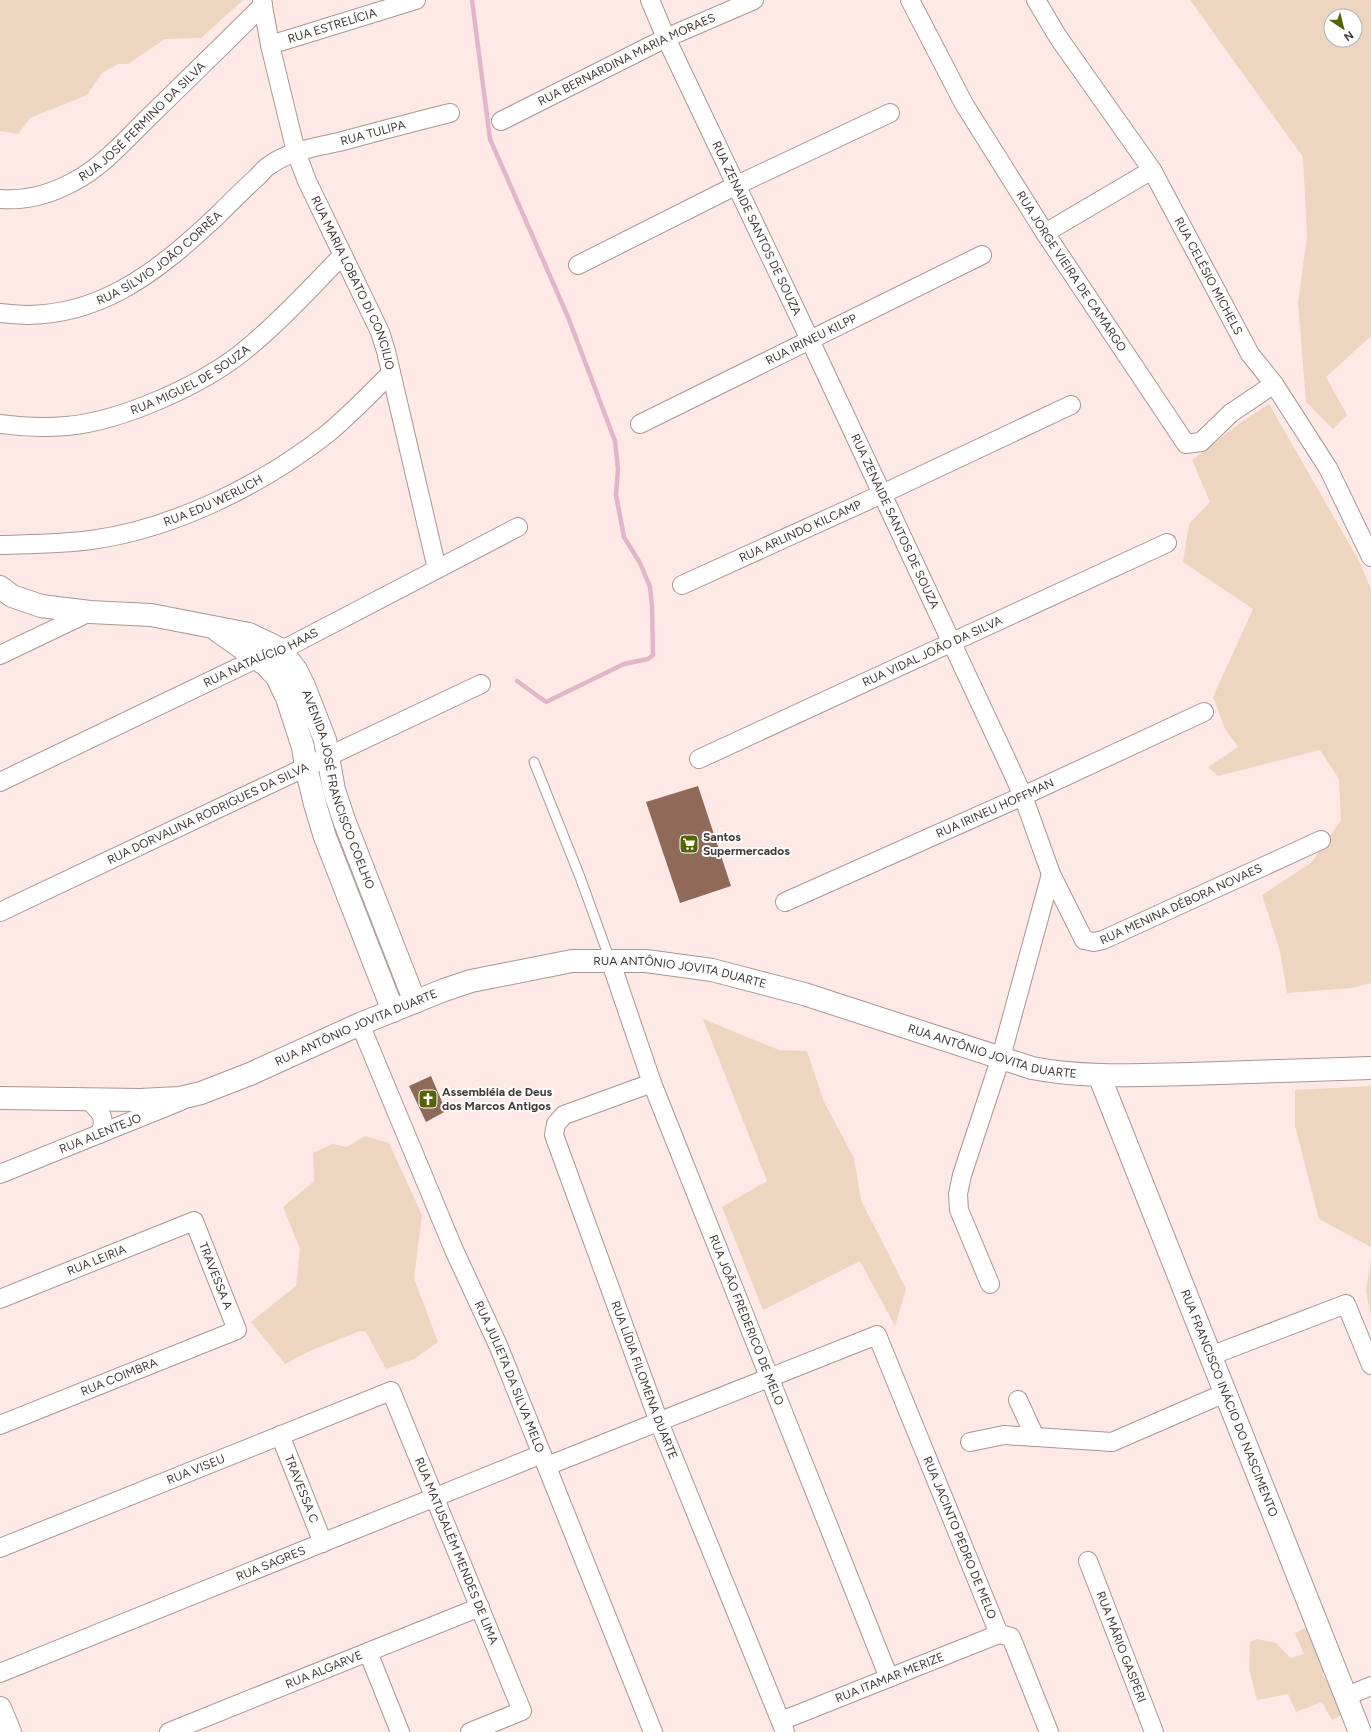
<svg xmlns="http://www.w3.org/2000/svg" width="1371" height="1732" font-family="Figtree,sans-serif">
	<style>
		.green { fill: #edd5c0; fill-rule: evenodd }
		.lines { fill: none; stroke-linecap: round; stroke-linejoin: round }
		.stream { stroke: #e1b6c9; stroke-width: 4.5 }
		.building { fill: #8f6a58 }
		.lane-casing { stroke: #aa9693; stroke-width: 11 }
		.street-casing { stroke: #aa9693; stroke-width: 20 }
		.secondary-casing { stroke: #aa9693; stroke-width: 24 }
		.lane { stroke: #fff; stroke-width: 9 }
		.street { stroke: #fff; stroke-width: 18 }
		.secondary { stroke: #fff; stroke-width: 22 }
		.labels { text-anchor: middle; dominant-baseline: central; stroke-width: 4; stroke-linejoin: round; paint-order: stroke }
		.street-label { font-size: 12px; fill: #423a39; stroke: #fff }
		.poi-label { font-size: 12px; font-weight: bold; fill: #423a39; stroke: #fff; text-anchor: start }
	</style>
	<rect width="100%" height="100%" fill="#ffe9e6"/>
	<g class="green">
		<polygon points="0,0 242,0 242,1 201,38 165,39 128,64 118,64 102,73 87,95 30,118 18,134 0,131"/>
		<path d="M1190,0H1371V336L1326,377L1347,415L1333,429L1306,402L1298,303L1307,236L1303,157ZM1331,16H1355V40H1331Z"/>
		<polygon points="1269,404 1359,561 1371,589 1371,983 1352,988 1287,993 1280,951 1262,895 1311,863 1341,820 1339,779 1320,750 1218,776 1208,767 1238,747 1225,729 1213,697 1253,609 1183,562 1189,524 1210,502 1192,460 1240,423"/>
		<polygon points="703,1019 779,1050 807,1051 824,1102 854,1158 861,1200 906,1289 895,1326 860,1261 763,1310 722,1207 767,1181"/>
		<polygon points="1371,1086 1371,1247 1319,1219 1295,1126 1295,1090"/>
		<polygon points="365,1136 389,1143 422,1215 414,1278 438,1342 414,1359 386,1369 366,1332 360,1331 312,1350 285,1364 251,1322 296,1286 300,1249 283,1207 314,1181 313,1153 333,1144 347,1147"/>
		<polygon points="1371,1260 1371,1317 1366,1291"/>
		<polygon points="1324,1619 1342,1655 1322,1674 1347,1712 1332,1720 1322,1702 1296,1712 1288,1694 1257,1700 1249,1669 1250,1642 1257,1639 1276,1643 1291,1658 1304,1654 1295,1633"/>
	</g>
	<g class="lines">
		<polyline class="stream" points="472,0 490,139 568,317 615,441 618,469 616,495 624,537 640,563 650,587 652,606 653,655 648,659 624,664 546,702 517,681"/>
	</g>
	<g class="building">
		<polygon points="698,786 731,886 680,903 646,802"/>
		<polygon points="431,1076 446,1111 426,1122 409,1086"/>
	</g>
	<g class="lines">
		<defs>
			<polyline id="lane" points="534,762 580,877 610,960"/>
			<g id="street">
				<path id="s1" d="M262,0L270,45L296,152L307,181L380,332L386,351L437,569"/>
				<path id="s2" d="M650,0L666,38L810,340L1009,765L1023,796L1051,874L1084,940L1094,942L1103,940L1321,840"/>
				<path id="s3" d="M910,0L964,104L1045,233L1186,444L1201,442L1231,413L1274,384"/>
				<path id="s4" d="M1036,0L1058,37L1152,170L1250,354L1274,384L1328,468L1371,557"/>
				<path id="s5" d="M270,45L416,0"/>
				<path id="s6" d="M501,121L666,38L754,0"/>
				<path id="s7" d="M0,199C26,201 51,194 73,182C104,166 127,138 152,114C189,78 226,42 263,5"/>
				<polyline points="1045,233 1152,170"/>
				<polyline points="578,265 737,185 890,113"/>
				<path id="s8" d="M0,313C92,326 158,272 220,213C231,202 243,190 255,179C260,175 264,168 270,165C289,151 316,147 339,142C376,132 413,122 450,113"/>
				<path id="s9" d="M0,424C22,427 45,428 67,426C122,421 202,385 244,351C280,322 311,287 343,255"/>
				<path id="s10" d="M640,424L982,255"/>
				<path id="s11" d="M0,545C30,544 61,544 91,540C173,529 262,485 327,434C350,415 370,394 391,373"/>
				<path id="s12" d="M682,585L882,494L1071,405"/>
				<polyline points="0,655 90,612"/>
				<path id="s13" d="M699,759L1167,543"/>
				<path id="s14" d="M0,782L260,657L284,649L518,527"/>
				<path id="s15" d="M785,902L1023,796L1204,712"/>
				<path id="s16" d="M0,912L481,684"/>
				<path id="s17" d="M610,960L652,1083L889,1678"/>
				<path id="s18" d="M360,1024L454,1250L498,1345L653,1732"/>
				<path id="s19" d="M652,1083L564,1115L556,1124L554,1135L659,1422L785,1732"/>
				<path d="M88,1100C100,1111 107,1117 100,1134"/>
				<path id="s20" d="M0,1174L181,1101"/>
				<polyline points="990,1284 959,1210 958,1194 962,1175 1001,1057 1051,874"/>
				<path id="s21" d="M0,1299L194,1221L237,1330L0,1425"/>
				<polyline points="1210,1356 1346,1304 1371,1365"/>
				<polyline points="1018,1400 1035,1437"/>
				<path id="s22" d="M280,1435L323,1543"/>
				<polyline points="970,1442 1004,1435 1112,1442 1225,1393"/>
				<path id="s23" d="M547,1466L877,1335L999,1634L1011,1637L1049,1732"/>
				<path id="s24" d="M0,1548L391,1391L522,1711L470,1732"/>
				<path id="s25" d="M1088,1561L1154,1732"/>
				<polyline points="368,1652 400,1732"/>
				<path id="s26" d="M0,1673L542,1454"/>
				<polyline points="1345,1697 1371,1686"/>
				<path id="s27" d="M781,1721L999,1634"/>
				<path id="s28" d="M169,1732L480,1607"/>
			</g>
			<g id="secondary">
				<path id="s29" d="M0,587L12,596L41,606L90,612L151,615L249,634L280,649L296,670L304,686L325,740L334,790L344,820L415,1002"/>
				<polyline points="218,631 266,665 277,677 287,698 303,747 306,767 315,804 325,837 393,1011"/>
				<path id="s30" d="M1099,1075L1360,1732"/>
				<path id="s31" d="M0,1098L140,1100L180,1098L201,1093L250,1074L360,1024L444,990L471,981L572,961H646L712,970L804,994L1032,1068C1083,1078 1137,1075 1189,1074C1250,1072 1310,1070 1371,1068"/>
				<polyline points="0,1708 10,1732"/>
			</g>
		</defs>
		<use href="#lane" class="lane-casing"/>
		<use href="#street" class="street-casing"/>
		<use href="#secondary" class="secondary-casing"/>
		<use href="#lane" class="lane"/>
		<use href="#street" class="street"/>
		<use href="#secondary" class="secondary"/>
	</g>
	<defs>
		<symbol id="supermarket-square" viewBox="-11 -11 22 22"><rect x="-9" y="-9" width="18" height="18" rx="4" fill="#556409" stroke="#fff"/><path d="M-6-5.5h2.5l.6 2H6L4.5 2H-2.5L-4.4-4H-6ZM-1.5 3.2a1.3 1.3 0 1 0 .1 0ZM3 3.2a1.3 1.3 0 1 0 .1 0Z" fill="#fff"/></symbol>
		<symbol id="church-square" viewBox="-11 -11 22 22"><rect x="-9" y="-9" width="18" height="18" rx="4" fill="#556409" stroke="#fff"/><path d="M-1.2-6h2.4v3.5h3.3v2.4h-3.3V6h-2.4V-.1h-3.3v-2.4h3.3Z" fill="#fff"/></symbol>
	</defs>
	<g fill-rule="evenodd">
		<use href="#supermarket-square" x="678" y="833" width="22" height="22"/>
		<use href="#church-square" x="417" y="1088" width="22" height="22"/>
	</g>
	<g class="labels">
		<g class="street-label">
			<text stroke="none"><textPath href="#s5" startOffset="65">RUA ESTRELÍCIA</textPath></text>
			<text stroke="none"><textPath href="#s6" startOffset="140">RUA BERNARDINA MARIA MORAES</textPath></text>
			<text stroke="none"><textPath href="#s7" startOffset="168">RUA JOSÉ FERMINO DA SILVA</textPath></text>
			<text stroke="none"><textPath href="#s8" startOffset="429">RUA TULIPA</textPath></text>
			<text stroke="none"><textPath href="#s2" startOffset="252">RUA ZENAIDE SANTOS DE SOUZA</textPath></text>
			<text stroke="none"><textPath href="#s8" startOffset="175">RUA SÍLVIO JOÃO CORRÊA</textPath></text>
			<text stroke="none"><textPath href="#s3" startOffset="316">RUA JORGE VIEIRA DE CAMARGO</textPath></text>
			<text stroke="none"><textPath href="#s4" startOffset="326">RUA CELÉSIO MICHELS</textPath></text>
			<text stroke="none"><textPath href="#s1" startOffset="299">RUA MARIA LOBATO DI CONCILIO</textPath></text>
			<text stroke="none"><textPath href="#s10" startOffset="191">RUA IRINEU KILPP</textPath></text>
			<text stroke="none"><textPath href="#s9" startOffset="200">RUA MIGUEL DE SOUZA</textPath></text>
			<text stroke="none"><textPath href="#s11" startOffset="220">RUA EDU WERLICH</textPath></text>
			<text stroke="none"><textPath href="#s2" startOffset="576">RUA ZENAIDE SANTOS DE SOUZA</textPath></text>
			<text stroke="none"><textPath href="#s12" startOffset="130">RUA ARLINDO KILCAMP</textPath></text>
			<text stroke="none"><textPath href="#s13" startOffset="257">RUA VIDAL JOÃO DA SILVA</textPath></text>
			<text stroke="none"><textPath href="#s14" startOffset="289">RUA NATALÍCIO HAAS</textPath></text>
			<text stroke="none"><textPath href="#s29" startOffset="444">AVENIDA JOSÉ FRANCISCO COELHO</textPath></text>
			<text stroke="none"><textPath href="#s15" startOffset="230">RUA IRINEU HOFFMAN</textPath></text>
			<text stroke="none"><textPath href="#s16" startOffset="230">RUA DORVALINA RODRIGUES DA SILVA</textPath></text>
			<text stroke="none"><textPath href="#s2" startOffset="1141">RUA MENINA DÉBORA NOVAES</textPath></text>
			<text stroke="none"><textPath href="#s31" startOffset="706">RUA ANTÔNIO JOVITA DUARTE</textPath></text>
			<text stroke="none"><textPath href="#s31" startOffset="370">RUA ANTÔNIO JOVITA DUARTE</textPath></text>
			<text stroke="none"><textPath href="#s31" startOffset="1030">RUA ANTÔNIO JOVITA DUARTE</textPath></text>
			<text stroke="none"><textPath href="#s20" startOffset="108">RUA ALENTEJO</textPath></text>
			<text stroke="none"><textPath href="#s21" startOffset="104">RUA LEIRIA</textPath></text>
			<text stroke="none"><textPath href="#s21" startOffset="268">TRAVESSA A</textPath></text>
			<text stroke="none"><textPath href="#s17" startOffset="385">RUA JOÃO FREDERICO DE MELO</textPath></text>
			<text transform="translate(119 1377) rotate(-22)">RUA COIMBRA</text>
			<text stroke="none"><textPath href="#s18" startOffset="383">RUA JULIETA DA SILVA MELO</textPath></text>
			<text stroke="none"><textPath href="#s19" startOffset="378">RUA LÍDIA FILOMENA DUARTE</textPath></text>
			<text stroke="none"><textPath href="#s30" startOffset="353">RUA FRANCISCO INÁCIO DO NASCIMENTO</textPath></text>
			<text stroke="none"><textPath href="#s24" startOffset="211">RUA VISEU</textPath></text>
			<text stroke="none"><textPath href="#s22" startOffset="58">TRAVESSA C</textPath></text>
			<text stroke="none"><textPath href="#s23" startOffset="574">RUA JACINTO PEDRO DE MELO</textPath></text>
			<text stroke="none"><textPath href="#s24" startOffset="594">RUA MATUSALÉM MENDES DE LIMA</textPath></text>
			<text stroke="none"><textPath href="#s26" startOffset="292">RUA SAGRES</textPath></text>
			<text stroke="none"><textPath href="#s25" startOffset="92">RUA MÁRIO GASPERI</textPath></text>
			<text stroke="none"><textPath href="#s28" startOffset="167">RUA ALGARVE</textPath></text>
			<text stroke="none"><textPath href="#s27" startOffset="117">RUA ITAMAR MERIZE</textPath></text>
		</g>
		<g class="poi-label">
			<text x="703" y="837">Santos<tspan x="703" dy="14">Supermercados</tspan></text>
			<text x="442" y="1092">Assembléia de Deus<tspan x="442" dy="14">dos Marcos Antigos</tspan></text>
		</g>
	</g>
	<g transform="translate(1343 28) rotate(145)"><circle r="19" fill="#ffffff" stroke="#b3b0b0"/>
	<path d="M0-3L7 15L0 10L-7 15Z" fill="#556409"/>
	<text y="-6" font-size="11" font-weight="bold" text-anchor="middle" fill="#423a39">N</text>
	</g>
</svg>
